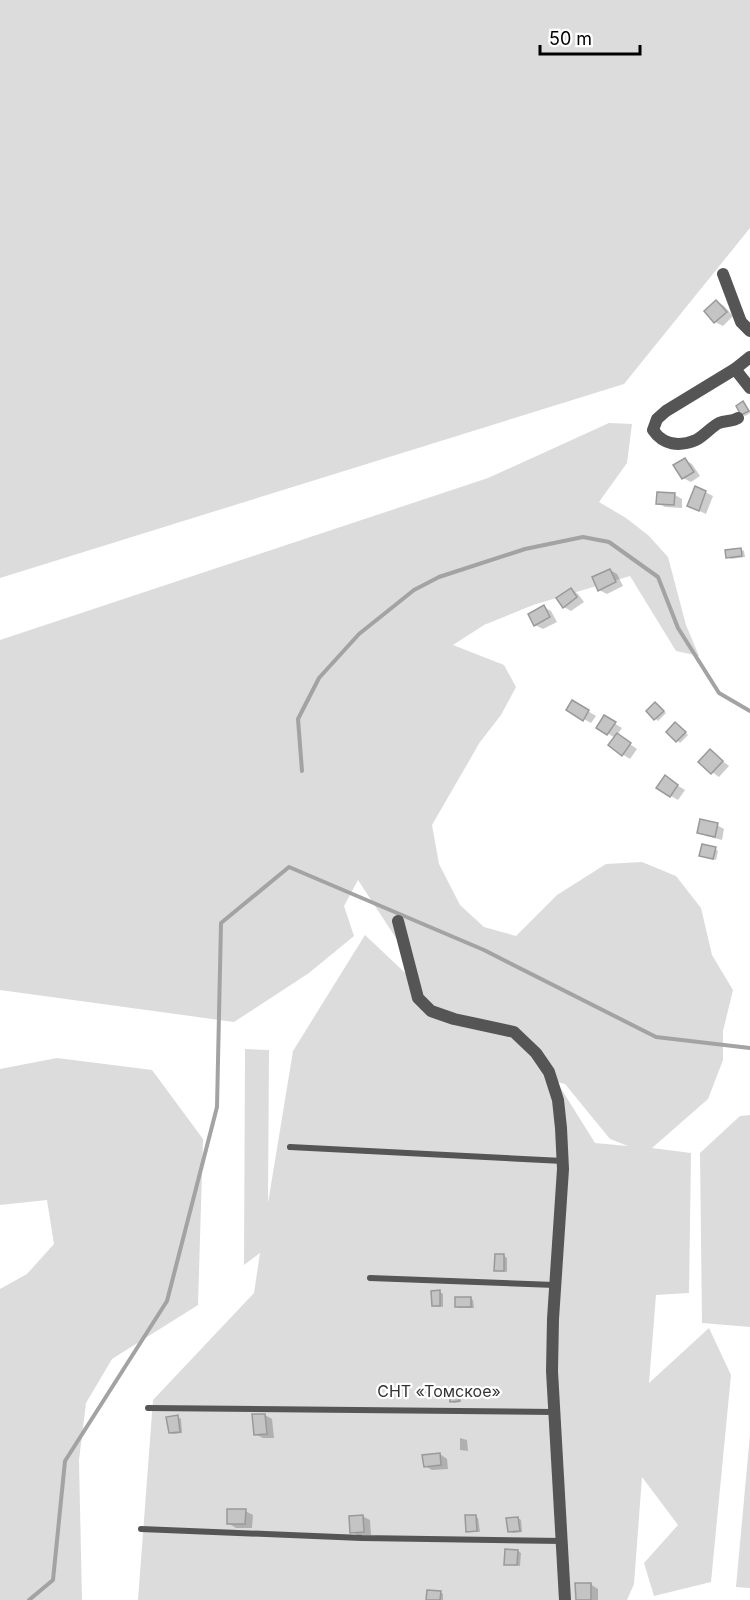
<svg xmlns="http://www.w3.org/2000/svg" width="750" height="1600" font-family="Inter,sans-serif">
	<style>
		.green { fill: #dcdcdc; fill-rule: evenodd }
		.shadow { fill: #0003 }
		.lines { fill: none; stroke-linecap: round; stroke-linejoin: round }
		.stream { stroke: #a3a3a3; stroke-width: 4 }
		.building { fill: #c4c4c4; stroke: #999; stroke-width: 1.5 }
		.lane { stroke: #555; stroke-width: 6 }
		.street { stroke: #555; stroke-width: 12 }
		.labels { text-anchor: middle; dominant-baseline: central; stroke-width: 4.5; stroke-linejoin: round; paint-order: stroke }
		.park-label { font-size: 16px; fill: #333; stroke: #fff }
	</style>
	<rect width="100%" height="100%" fill="#fff"/>
	<g class="green">
		<polygon points="0,0 750,0 750,228 624,384 0,578"/>
		<path d="M609,423L632,424L627,463L599,502L626,518L648,535L668,557L686,625L699,656L676,651L630,576L533,605L484,625L453,645L504,665L516,687L501,715L480,742L432,825L439,864L460,905L484,927L516,936L557,895L606,864L642,862L676,876L701,908L712,955L733,990L723,1031V1060L708,1099L652,1148L691,1153L689,1293L656,1295L649,1383L709,1328L731,1375L711,1582L654,1596L644,1563L678,1525L642,1477L634,1584L627,1600H138L153,1400L254,1293L260,1253L244,1265L245,1049L269,1050L268,1203L293,1051L365,935L418,985L409,958L358,880L344,906L354,936L309,973L234,1022L0,990V640L488,478ZM557,1082L565,1084L610,1139L628,1146L595,1143Z"/>
		<polygon points="57,1058 152,1070 203,1139 198,1305 112,1359 86,1403 79,1460 82,1600 0,1600 0,1289 27,1274 54,1244 47,1200 0,1205 0,1069"/>
		<polygon points="750,1115 750,1327 702,1323 700,1153 740,1116"/>
		<polygon points="750,1434 750,1588 736,1587"/>
	</g>
	<g class="shadow">
		<polygon points="717,301 724,306 733,316 723,326 715,322"/>
		<polygon points="743,403 750,411 750,413 745,416 742,414"/>
		<polygon points="685,460 692,464 700,476 691,482 683,478"/>
		<polygon points="705,492 713,496 706,514 689,506"/>
		<polygon points="659,494 675,495 682,499 682,508 665,507 658,503"/>
		<polygon points="741,549 744,551 745,557 731,559 727,557"/>
		<polygon points="610,570 617,574 623,586 607,594 599,590"/>
		<polygon points="571,589 578,594 584,602 571,611 564,607"/>
		<polygon points="544,607 551,611 557,622 543,629 535,625"/>
		<polygon points="573,702 596,716 591,723 568,710"/>
		<polygon points="658,706 666,713 658,721 648,711"/>
		<polygon points="604,717 622,728 617,735 637,749 630,759 622,754 615,738 598,727"/>
		<polygon points="679,726 688,735 680,743 668,732"/>
		<polygon points="710,751 729,766 719,777 712,772"/>
		<polygon points="672,782 685,790 678,800 671,796"/>
		<polygon points="717,825 724,829 722,840 706,836 698,832"/>
		<polygon points="715,849 718,851 716,860 704,857"/>
		<polygon points="504,1256 507,1258 507,1272 499,1271 496,1270"/>
		<polygon points="440,1292 443,1294 443,1307 433,1306"/>
		<polygon points="470,1299 473,1300 474,1308 459,1308 456,1306"/>
		<polygon points="457,1393 461,1394 461,1402 454,1403 451,1401"/>
		<polygon points="265,1415 272,1419 274,1438 263,1438 255,1434"/>
		<polygon points="177,1417 181,1419 182,1433 173,1434 170,1433"/>
		<polygon points="460,1438 467,1440 468,1451 460,1450"/>
		<polygon points="440,1454 447,1459 448,1469 432,1470 425,1466"/>
		<polygon points="245,1511 253,1515 252,1528 236,1528 228,1523"/>
		<polygon points="362,1516 370,1520 371,1535 359,1536 352,1532"/>
		<polygon points="475,1516 478,1518 480,1532 470,1532 467,1531"/>
		<polygon points="518,1518 521,1520 522,1532 513,1533 509,1531"/>
		<polygon points="518,1551 521,1553 520,1566 506,1564"/>
		<polygon points="590,1584 598,1589 598,1600 577,1600"/>
		<polygon points="440,1592 443,1594 443,1600 428,1600"/>
	</g>
	<g class="lines">
		<g class="stream">
			<polyline points="302,771 298,719 319,678 359,634 414,590 439,577 525,549 583,537 609,542 658,577 678,628 719,693 750,711"/>
			<polyline points="29,1600 53,1580 65,1461 167,1301 217,1107 221,923 289,867 484,950 656,1037 750,1048"/>
		</g>
	</g>
	<g class="building">
		<polygon points="716,300 727,312 714,323 704,311"/>
		<polygon points="743,401 749,411 741,415 736,406"/>
		<polygon points="685,458 694,472 682,479 673,465"/>
		<polygon points="695,486 706,491 699,511 687,506"/>
		<polygon points="657,492 675,493 674,505 656,504"/>
		<polygon points="741,548 742,556 726,558 725,550"/>
		<polygon points="610,569 616,582 598,591 592,577"/>
		<polygon points="571,588 577,597 563,608 556,598"/>
		<polygon points="544,605 550,617 534,626 528,614"/>
		<polygon points="572,700 589,710 583,721 566,710"/>
		<polygon points="655,702 664,711 654,720 646,711"/>
		<polygon points="604,715 616,722 607,735 596,728"/>
		<polygon points="675,722 686,732 676,742 666,732"/>
		<polygon points="617,733 631,743 622,756 608,745"/>
		<polygon points="710,749 723,761 711,774 698,762"/>
		<polygon points="665,775 678,785 670,797 656,788"/>
		<polygon points="700,819 718,823 715,837 697,833"/>
		<polygon points="702,844 716,847 713,859 699,856"/>
		<polygon points="495,1254 504,1254 504,1271 494,1271"/>
		<polygon points="440,1290 440,1306 432,1306 431,1291"/>
		<rect x="455" y="1297" width="16" height="10"/>
		<polygon points="458,1391 459,1401 450,1402 449,1392"/>
		<polygon points="252,1414 265,1414 267,1434 254,1435"/>
		<polygon points="178,1415 180,1432 169,1433 166,1417"/>
		<polygon points="440,1453 441,1465 424,1467 422,1455"/>
		<polygon points="227,1509 246,1509 245,1524 227,1524"/>
		<polygon points="363,1515 364,1532 350,1533 349,1516"/>
		<polygon points="465,1515 476,1515 477,1531 466,1532"/>
		<polygon points="518,1517 520,1531 508,1532 506,1518"/>
		<polygon points="505,1549 518,1550 517,1565 504,1565"/>
		<polygon points="575,1583 591,1583 591,1600 576,1600"/>
		<polygon points="427,1590 441,1591 440,1600 426,1600"/>
	</g>
	<g class="lines">
		<g class="lane">
			<polyline points="290,1147 563,1161"/>
			<polyline points="370,1278 555,1285"/>
			<polyline points="148,1408 554,1412"/>
			<polyline points="141,1529 362,1538 562,1541"/>
		</g>
		<g class="street">
			<polyline points="723,274 741,322 750,331"/>
			<polyline points="735,369 750,388"/>
			<path d="M738,418C732,422 726,420 719,423C711,427 704,436 696,440C679,447 663,445 653,430L657,419L666,411L735,369L750,357"/>
			<polyline points="398,921 418,998 431,1011 454,1019 514,1032 536,1053 549,1072 558,1100 561,1128 563,1169 553,1319 552,1371 565,1600"/>
		</g>
	</g>
	<g class="labels">
		<g class="park-label">
			<text x="439" y="1391">СНТ «Томское»</text>
		</g>
	</g>
	<path d="M540 45v9h100v-9" fill="none" stroke="#000000" stroke-width="3"/>
	<text x="549" y="45" font-size="18" fill="#000000" stroke="#ffffff" stroke-width="4.5" paint-order="stroke">50 m</text>
</svg>
